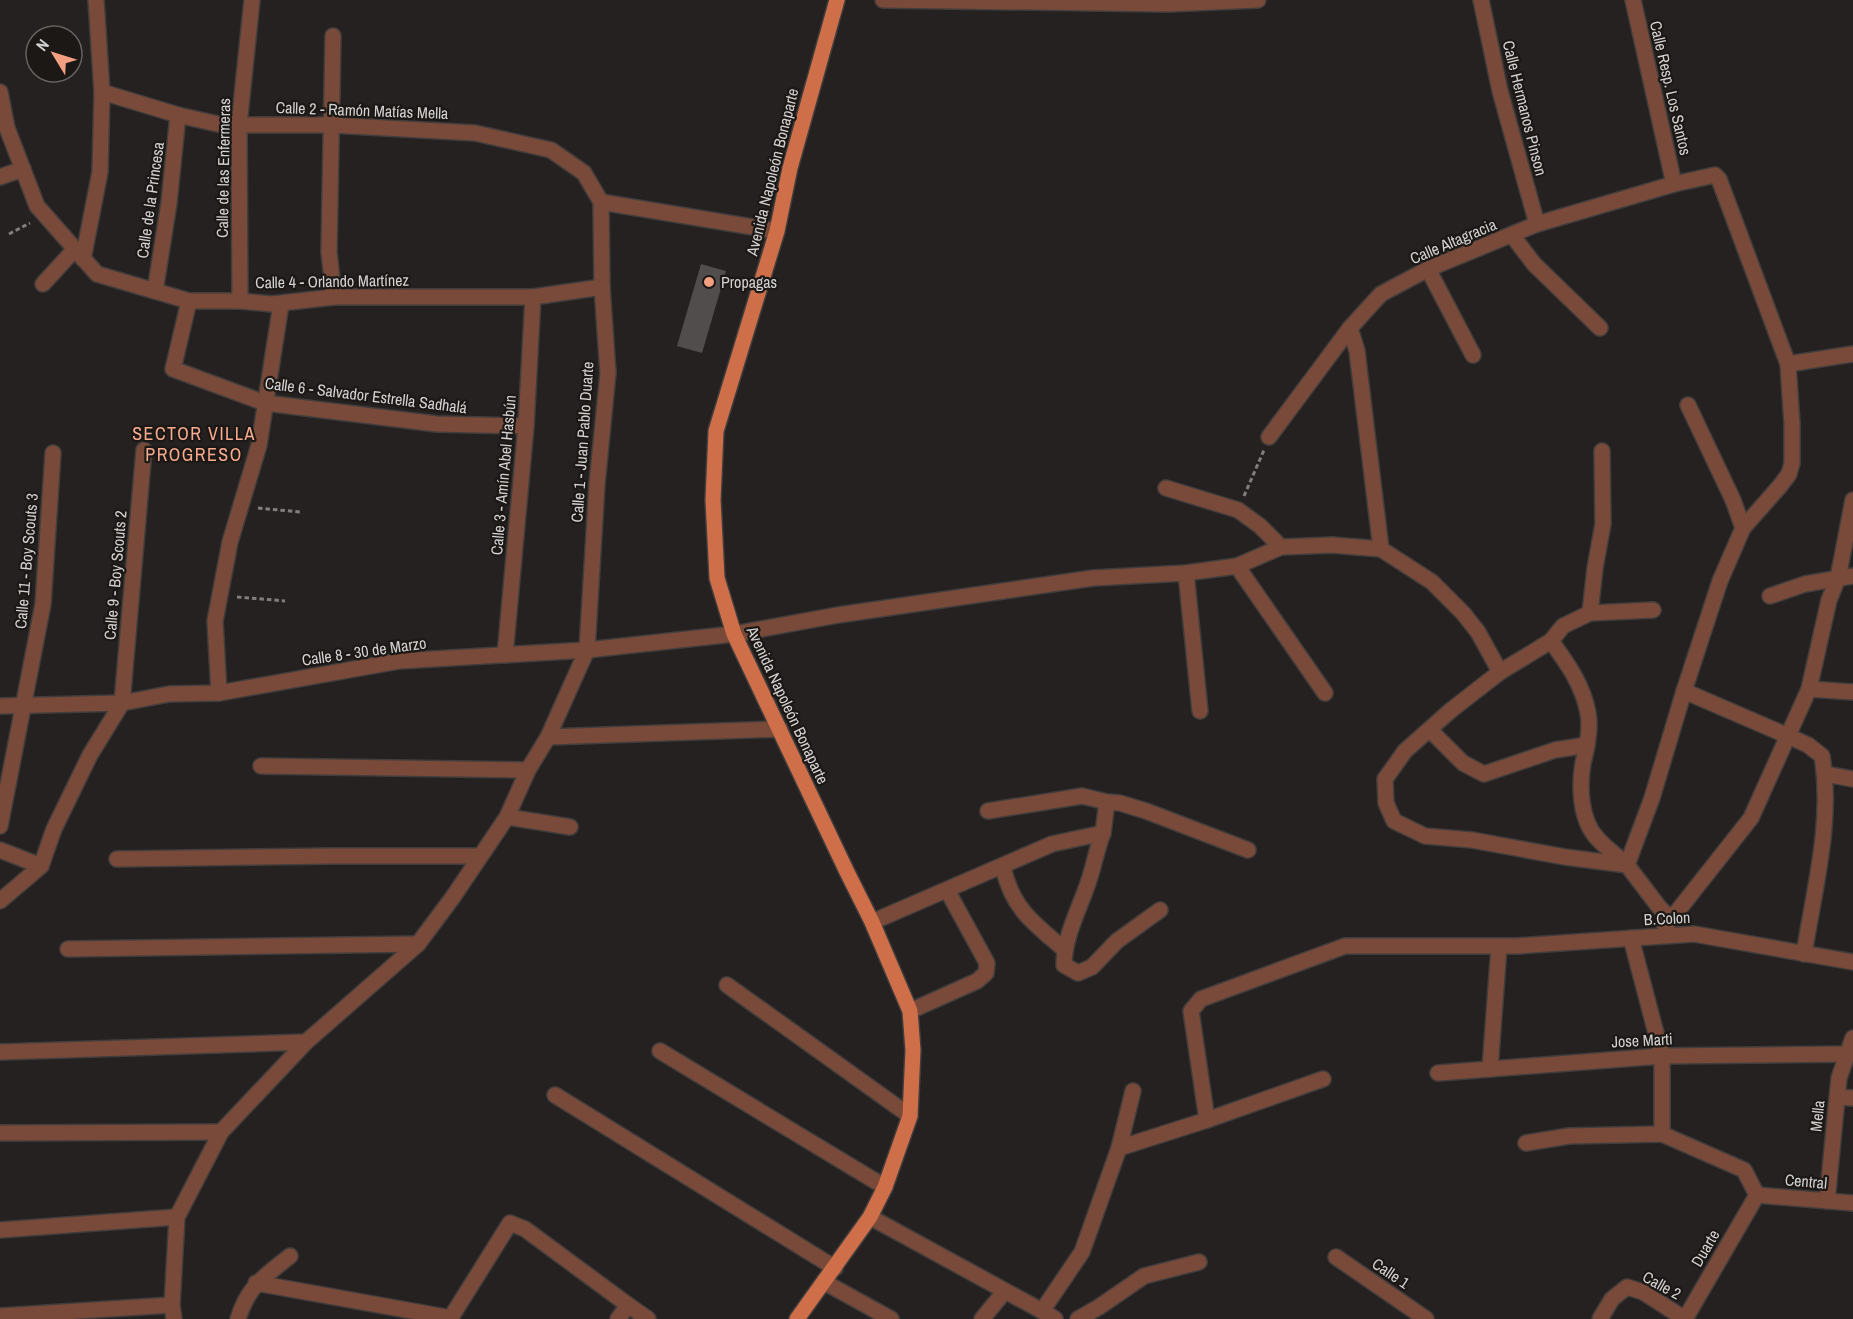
<svg xmlns="http://www.w3.org/2000/svg" width="1853" height="1319" font-family="'Archivo Narrow',sans-serif">
	<style>
		.building { fill: #514d4c }
		.lines { fill: none; stroke-linecap: round; stroke-linejoin: round }
		.minor-casing { stroke: #413d3c; stroke-width: 18 }
		.major-casing { stroke: #413d3c; stroke-width: 18 }
		.path { stroke: #817e7d; stroke-width: 3; stroke-dasharray: 4.5 3; stroke-linecap: butt }
		.minor { stroke: #794a39; stroke-width: 15 }
		.major { stroke: #cf6f4a; stroke-width: 15 }
		.poi-dot { fill: #f2a081; stroke: #1b1816; stroke-width: 2 }
		.labels { text-anchor: middle; dominant-baseline: central; stroke-width: 4.5; stroke-linejoin: round; paint-order: stroke }
		.street-label { font-size: 16px; fill: #d3d1d0; stroke: #1b1816 }
		.poi-label { font-size: 16px; fill: #d3d1d0; stroke: #1b1816; text-anchor: start }
		.neighbourhood-label { font-size: 18px; letter-spacing: 1.5px; fill: #f8ab8e; stroke: #1b1816 }
	</style>
	<rect width="100%" height="100%" fill="#252120"/>
	<polygon class="building" points="701,264 726,271 702,353 677,346"/>
	<g class="lines">
		<defs>
			<g id="minor">
				<polyline points="883,0 1168,4 1258,0"/>
				<polyline points="1481,0 1500,91 1537,224"/>
				<polyline points="1633,0 1674,184"/>
				<polyline points="333,36 329,252 334,297"/>
				<polyline points="0,92 7,128 37,206 97,274 189,301 240,301 272,304 334,297 533,297 602,287"/>
				<polyline points="102,92 178,115 222,125 332,125 475,133 551,150 584,173 601,202 602,287 608,373 597,484 587,650 548,737 528,770 507,817 453,897 418,944 306,1042 221,1132 177,1217 172,1305 174,1319"/>
				<polyline points="0,177 23,169"/>
				<polyline points="601,202 777,231"/>
				<polyline points="1512,235 1534,264 1600,328"/>
				<polyline points="83,259 100,172 102,92 96,0"/>
				<polyline points="1428,269 1473,355"/>
				<polyline points="43,284 75,249"/>
				<polyline points="155,291 169,203 178,115"/>
				<polyline points="189,301 173,369 265,403 437,424 526,426"/>
				<polyline points="240,301 239,125 252,0"/>
				<polyline points="1350,328 1357,351 1381,549"/>
				<polyline points="1788,364 1853,354"/>
				<polyline points="1688,405 1733,500 1743,528"/>
				<path d="M1269,437L1350,328L1381,294L1428,269L1537,224L1674,184L1715,175L1719,179L1788,364L1792,424V463L1789,474L1780,486L1743,528L1720,581L1684,691L1652,798L1627,865C1617,856 1606,848 1597,838C1580,820 1579,786 1583,763C1587,748 1591,729 1588,713C1583,685 1567,663 1551,641"/>
				<polyline points="1166,488 1238,510 1260,526 1281,547"/>
				<polyline points="1237,566 1325,693"/>
				<polyline points="1186,573 1200,711"/>
				<polyline points="1770,596 1805,584 1853,576"/>
				<polyline points="1653,610 1590,613 1563,626 1551,641 1500,672 1450,711 1405,751 1385,779 1386,803 1394,821 1425,836 1472,840 1565,857 1627,865 1659,907 1671,919"/>
				<polyline points="1590,613 1595,568 1603,524 1602,451"/>
				<polyline points="505,655 526,426 533,297"/>
				<polyline points="1809,689 1853,692"/>
				<path d="M1684,691L1788,736L1808,745L1822,756C1833,821 1814,890 1804,954"/>
				<polyline points="219,693 215,621 230,542 259,445 281,304"/>
				<polyline points="0,706 122,703 169,694 219,693 399,661 587,650 734,634 838,615 1093,578 1186,573 1237,566 1281,547 1332,545 1381,549 1432,582 1463,613 1478,632 1500,672"/>
				<polyline points="1430,730 1463,763 1484,774 1555,750 1587,745"/>
				<polyline points="548,737 780,729"/>
				<polyline points="261,766 528,770"/>
				<polyline points="1825,774 1853,779"/>
				<polyline points="988,811 1082,796 1107,802 1120,803 1146,811 1248,850"/>
				<polyline points="507,817 570,827"/>
				<polyline points="0,826 43,604 53,453"/>
				<path d="M1103,833C1096,850 1094,867 1088,883C1079,910 1064,937 1064,965L1078,973L1092,967L1117,941L1160,910"/>
				<polyline points="0,850 41,866"/>
				<polyline points="117,859 333,856 480,856"/>
				<path d="M1003,867C1012,908 1033,923 1064,949"/>
				<polyline points="0,901 41,866 54,829 90,755 122,703 144,450"/>
				<polyline points="872,922 1052,844 1103,833 1107,802"/>
				<polyline points="1665,927 1751,818 1809,689 1829,600 1838,578 1853,500"/>
				<polyline points="1631,938 1662,1056 1662,1134"/>
				<polyline points="68,949 418,944"/>
				<polyline points="727,985 910,1116"/>
				<polyline points="910,1011 977,981 986,973 987,963 947,890"/>
				<polyline points="660,1051 885,1187"/>
				<polyline points="0,1052 306,1042"/>
				<polyline points="1490,1069 1499,947"/>
				<polyline points="1438,1073 1662,1056 1848,1054"/>
				<polyline points="555,1095 835,1268"/>
				<polyline points="1837,1097 1853,1098"/>
				<polyline points="1207,1120 1191,1011 1201,999 1345,946 1517,946 1694,934 1853,962"/>
				<polyline points="0,1133 221,1132"/>
				<polyline points="1526,1143 1569,1136 1662,1134 1744,1170 1757,1195"/>
				<polyline points="1119,1148 1133,1091"/>
				<polyline points="1757,1195 1853,1203"/>
				<polyline points="1827,1201 1839,1078 1853,1038"/>
				<polyline points="870,1217 1042,1311 1082,1252 1119,1148 1207,1120 1323,1079"/>
				<polyline points="0,1230 177,1217"/>
				<polyline points="1336,1257 1426,1319"/>
				<polyline points="824,1282 891,1319"/>
				<polyline points="256,1283 451,1318"/>
				<polyline points="1042,1311 1055,1319"/>
				<polyline points="0,1316 172,1305"/>
				<path d="M238,1319C248,1286 264,1277 290,1256"/>
				<polyline points="450,1319 510,1223 525,1229 628,1305"/>
				<polyline points="618,1319 628,1305 648,1319"/>
				<polyline points="982,1319 1005,1291"/>
				<polyline points="1078,1319 1099,1307 1144,1276 1199,1262"/>
				<polyline points="1600,1319 1612,1299 1627,1287 1643,1292 1685,1319"/>
				<polyline points="1685,1319 1757,1195"/>
			</g>
			<polyline id="major" points="797,1319 870,1217 885,1187 910,1116 913,1050 910,1011 872,922 847,872 734,634 717,578 713,500 716,431 777,231 790,168 837,0"/>
		</defs>
		<use href="#minor" class="minor-casing"/>
		<use href="#major" class="major-casing"/>
		<g class="path">
			<polyline points="9,234 30,223"/>
			<polyline points="1244,496 1264,450"/>
			<polyline points="258,508 300,512"/>
			<polyline points="237,597 285,601"/>
		</g>
		<use href="#minor" class="minor"/>
		<use href="#major" class="major"/>
	</g>
	<circle class="poi-dot" cx="709" cy="282" r="6"/>
	<g class="labels">
		<g class="street-label">
			<text transform="translate(1671 88) rotate(77)">Calle Resp. Los Santos</text>
			<text transform="translate(1525 108) rotate(76)">Calle Hermanos Pinson</text>
			<text transform="translate(362 110) rotate(2)">Calle 2 - Ramón Matías Mella</text>
			<text transform="translate(223 168) rotate(-89)">Calle de las Enfermeras</text>
			<text transform="translate(772 172) rotate(-76)">Avenida Napoleón Bonaparte</text>
			<text transform="translate(150 200) rotate(-82)">Calle de la Princesa</text>
			<text transform="translate(1453 241) rotate(-23)">Calle Altagracia</text>
			<text transform="translate(332 281) rotate(-1)">Calle 4 - Orlando Martínez</text>
			<text transform="translate(366 395) rotate(7)">Calle 6 - Salvador Estrella Sadhalá</text>
			<text transform="translate(582 442) rotate(-86)">Calle 1 - Juan Pablo Duarte</text>
			<text transform="translate(503 475) rotate(-85)">Calle 3 - Amín Abel Hasbún</text>
			<text transform="translate(26 561) rotate(-85)">Calle 11 - Boy Scouts 3</text>
			<text transform="translate(115 575) rotate(-85)">Calle 9 - Boy Scouts 2</text>
			<text transform="translate(364 651) rotate(-8)">Calle 8 - 30 de Marzo</text>
			<text transform="translate(788 705) rotate(65)">Avenida Napoleón Bonaparte</text>
			<text transform="translate(1667 918) rotate(-3)">B.Colon</text>
			<text transform="translate(1642 1040) rotate(-3)">Jose Marti</text>
			<text transform="translate(1817 1116) rotate(-84)">Mella</text>
			<text transform="translate(1806 1181) rotate(5)">Central</text>
			<text transform="translate(1705 1248) rotate(-60)">Duarte</text>
			<text transform="translate(1391 1273) rotate(34)">Calle 1</text>
			<text transform="translate(1662 1285) rotate(29)">Calle 2</text>
		</g>
		<g class="poi-label">
			<text x="721" y="282">Propagas</text>
		</g>
		<g class="neighbourhood-label">
			<text x="194" y="433">SECTOR VILLA<tspan x="194" dy="21">PROGRESO</tspan></text>
		</g>
	</g>
	<g transform="translate(54 54) rotate(308)"><circle r="28" fill="#1b1816" stroke="#656260" stroke-width="1.5"/>
	<path d="M0-4.5L10 22L0 15L-10 22Z" fill="#f2a081"/>
	<text y="-9" font-size="16" font-weight="bold" text-anchor="middle" fill="#d3d1d0">N</text>
	</g>
</svg>
